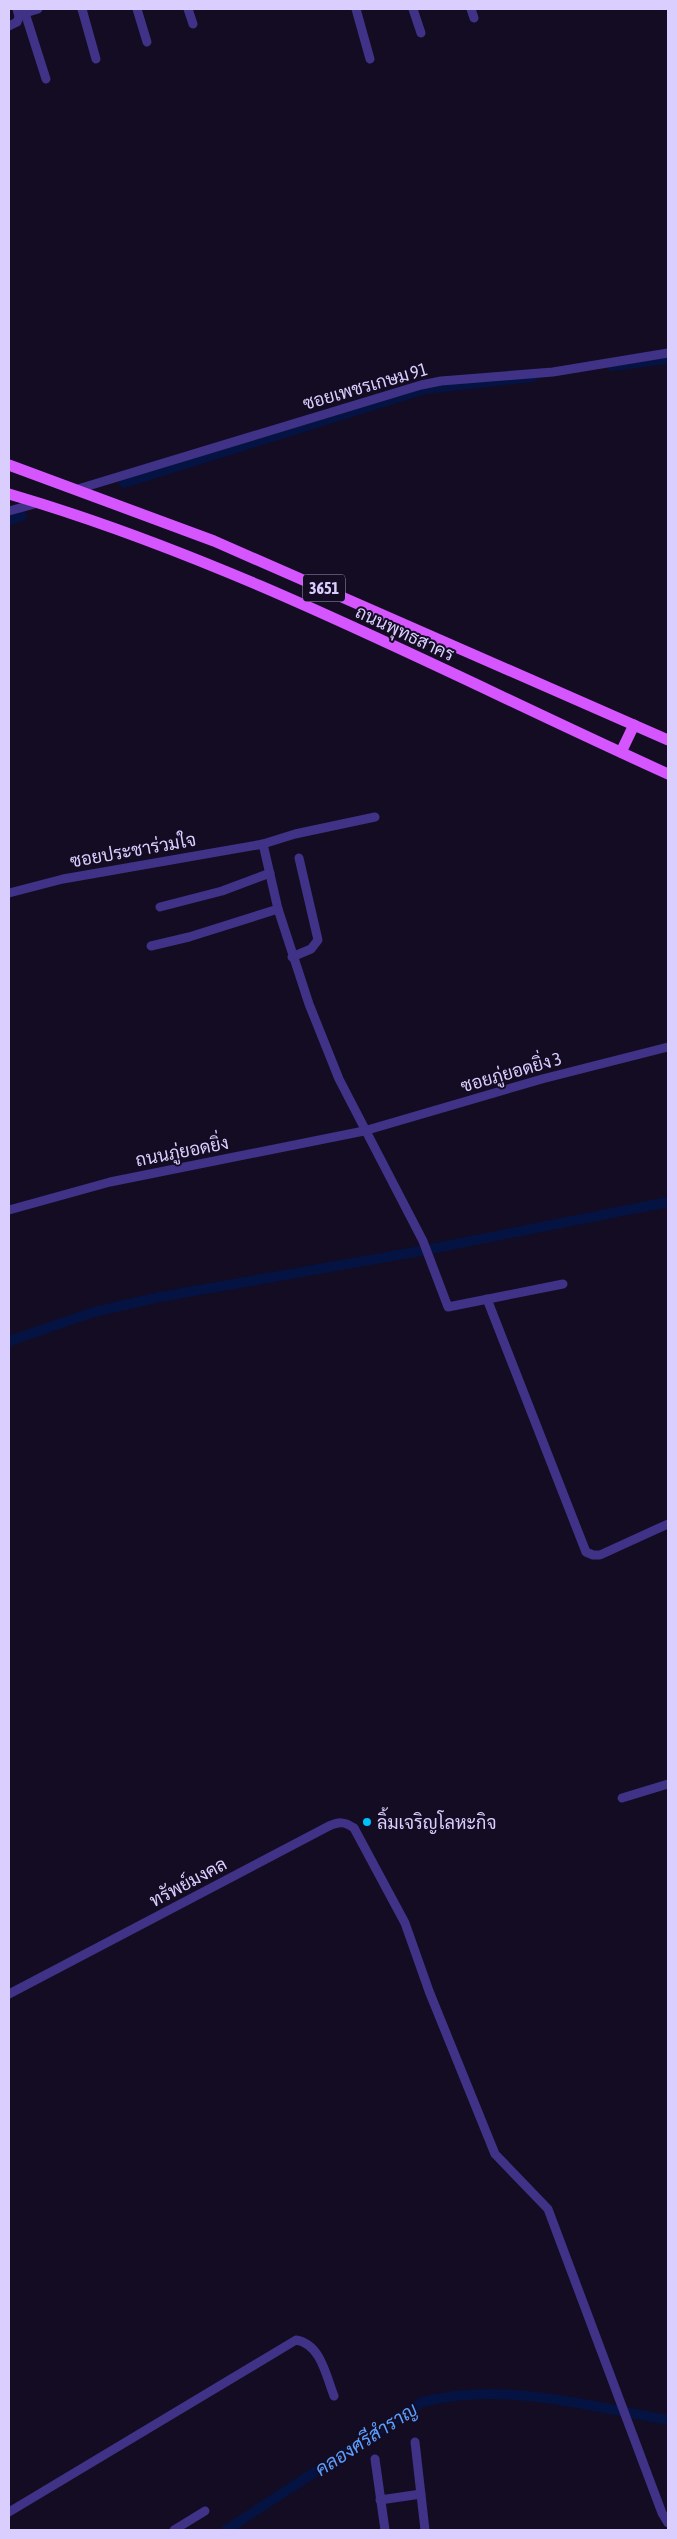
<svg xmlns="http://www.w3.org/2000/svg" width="677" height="2539" font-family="'Asap Condensed',Sarabun,sans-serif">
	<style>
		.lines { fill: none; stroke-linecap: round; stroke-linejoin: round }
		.canal { stroke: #051343; stroke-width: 10 }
		.minor { stroke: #403286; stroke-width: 9 }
		.major { stroke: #d555ff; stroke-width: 11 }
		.poi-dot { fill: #00c0f9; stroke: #130c23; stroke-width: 2 }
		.labels { text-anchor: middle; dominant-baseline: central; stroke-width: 4; stroke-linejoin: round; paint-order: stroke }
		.shield { fill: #130c23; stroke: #9e94bd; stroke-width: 1 }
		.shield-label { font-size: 16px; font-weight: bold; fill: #daceff }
		.street-label { font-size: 18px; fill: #daceff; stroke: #130c23 }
		.poi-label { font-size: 18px; fill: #daceff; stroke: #130c23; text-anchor: start }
		.water-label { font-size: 19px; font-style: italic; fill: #5c9eff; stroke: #130c23 }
	</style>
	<rect width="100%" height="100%" fill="#130c23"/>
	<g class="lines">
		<g class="canal">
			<polyline points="612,366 668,359"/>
			<polyline points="124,483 425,389 533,377"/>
			<polyline points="9,520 22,516"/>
			<polyline points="9,1341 94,1312 160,1297 415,1252 668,1202"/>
			<path d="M226,2530L422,2402C503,2381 588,2406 668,2420"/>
		</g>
		<g class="minor">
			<polyline points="82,9 96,59"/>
			<polyline points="137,9 147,42"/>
			<polyline points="188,9 193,24"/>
			<polyline points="356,9 370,59"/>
			<polyline points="413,9 421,33"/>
			<polyline points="471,9 474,18"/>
			<polyline points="25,13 46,79"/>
			<polyline points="22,14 38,9"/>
			<polyline points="9,26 17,22 19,17 17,9"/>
			<polyline points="78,489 421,385 441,381 553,372 668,353"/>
			<polyline points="9,511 38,503"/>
			<polyline points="263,844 278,909 309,1004 339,1079 423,1241 448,1307 563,1284"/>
			<polyline points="9,893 63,879 263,844 295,834 375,817"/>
			<polyline points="160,907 222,891 270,873"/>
			<polyline points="151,946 189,937 278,909"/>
			<polyline points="292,957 311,949 318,940 299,858"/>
			<polyline points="9,1210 110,1182 364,1131 542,1079 668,1047"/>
			<polyline points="487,1299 586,1552 593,1555 600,1555 668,1524"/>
			<polyline points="622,1798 668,1784"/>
			<path d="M9,1994L329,1826C339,1822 344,1821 354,1828L405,1923L429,1991L495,2154L548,2209L662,2513L668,2523"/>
			<polyline points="415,2442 425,2530"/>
			<polyline points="375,2459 385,2530"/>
			<polyline points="380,2500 421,2494"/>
			<path d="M9,2512L296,2340C321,2344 326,2376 334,2396"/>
			<polyline points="174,2530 205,2511"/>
		</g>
		<g class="major">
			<polyline points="9,465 214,541 668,740"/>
			<path d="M9,494C238,561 451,676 668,774"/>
			<polyline points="621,752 634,725"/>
		</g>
	</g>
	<circle class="poi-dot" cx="367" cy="1822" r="5"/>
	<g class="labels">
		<rect class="shield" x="303" y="574.5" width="42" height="27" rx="4"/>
		<g class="shield-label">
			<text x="324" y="588">3651</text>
		</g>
		<g class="street-label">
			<text transform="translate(365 386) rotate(-16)">ซอยเพชรเกษม 91</text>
			<text transform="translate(405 633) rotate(25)">ถนนพุทธสาคร</text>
			<text transform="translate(133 850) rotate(-10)">ซอยประชาร่วมใจ</text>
			<text transform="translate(511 1072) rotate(-16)">ซอยภู่ยอดยิ่ง 3</text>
			<text transform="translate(182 1151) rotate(-11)">ถนนภู่ยอดยิ่ง</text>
			<text transform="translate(188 1882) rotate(-28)">ทรัพย์มงคล</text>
		</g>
		<g class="poi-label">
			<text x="377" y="1822">ลิ้มเจริญโลหะกิจ</text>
		</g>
		<g class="water-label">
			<text transform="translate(366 2439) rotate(-33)">คลองศรีสำราญ</text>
		</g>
	</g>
	<rect width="677" height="2539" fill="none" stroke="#daceff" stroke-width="20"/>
</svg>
